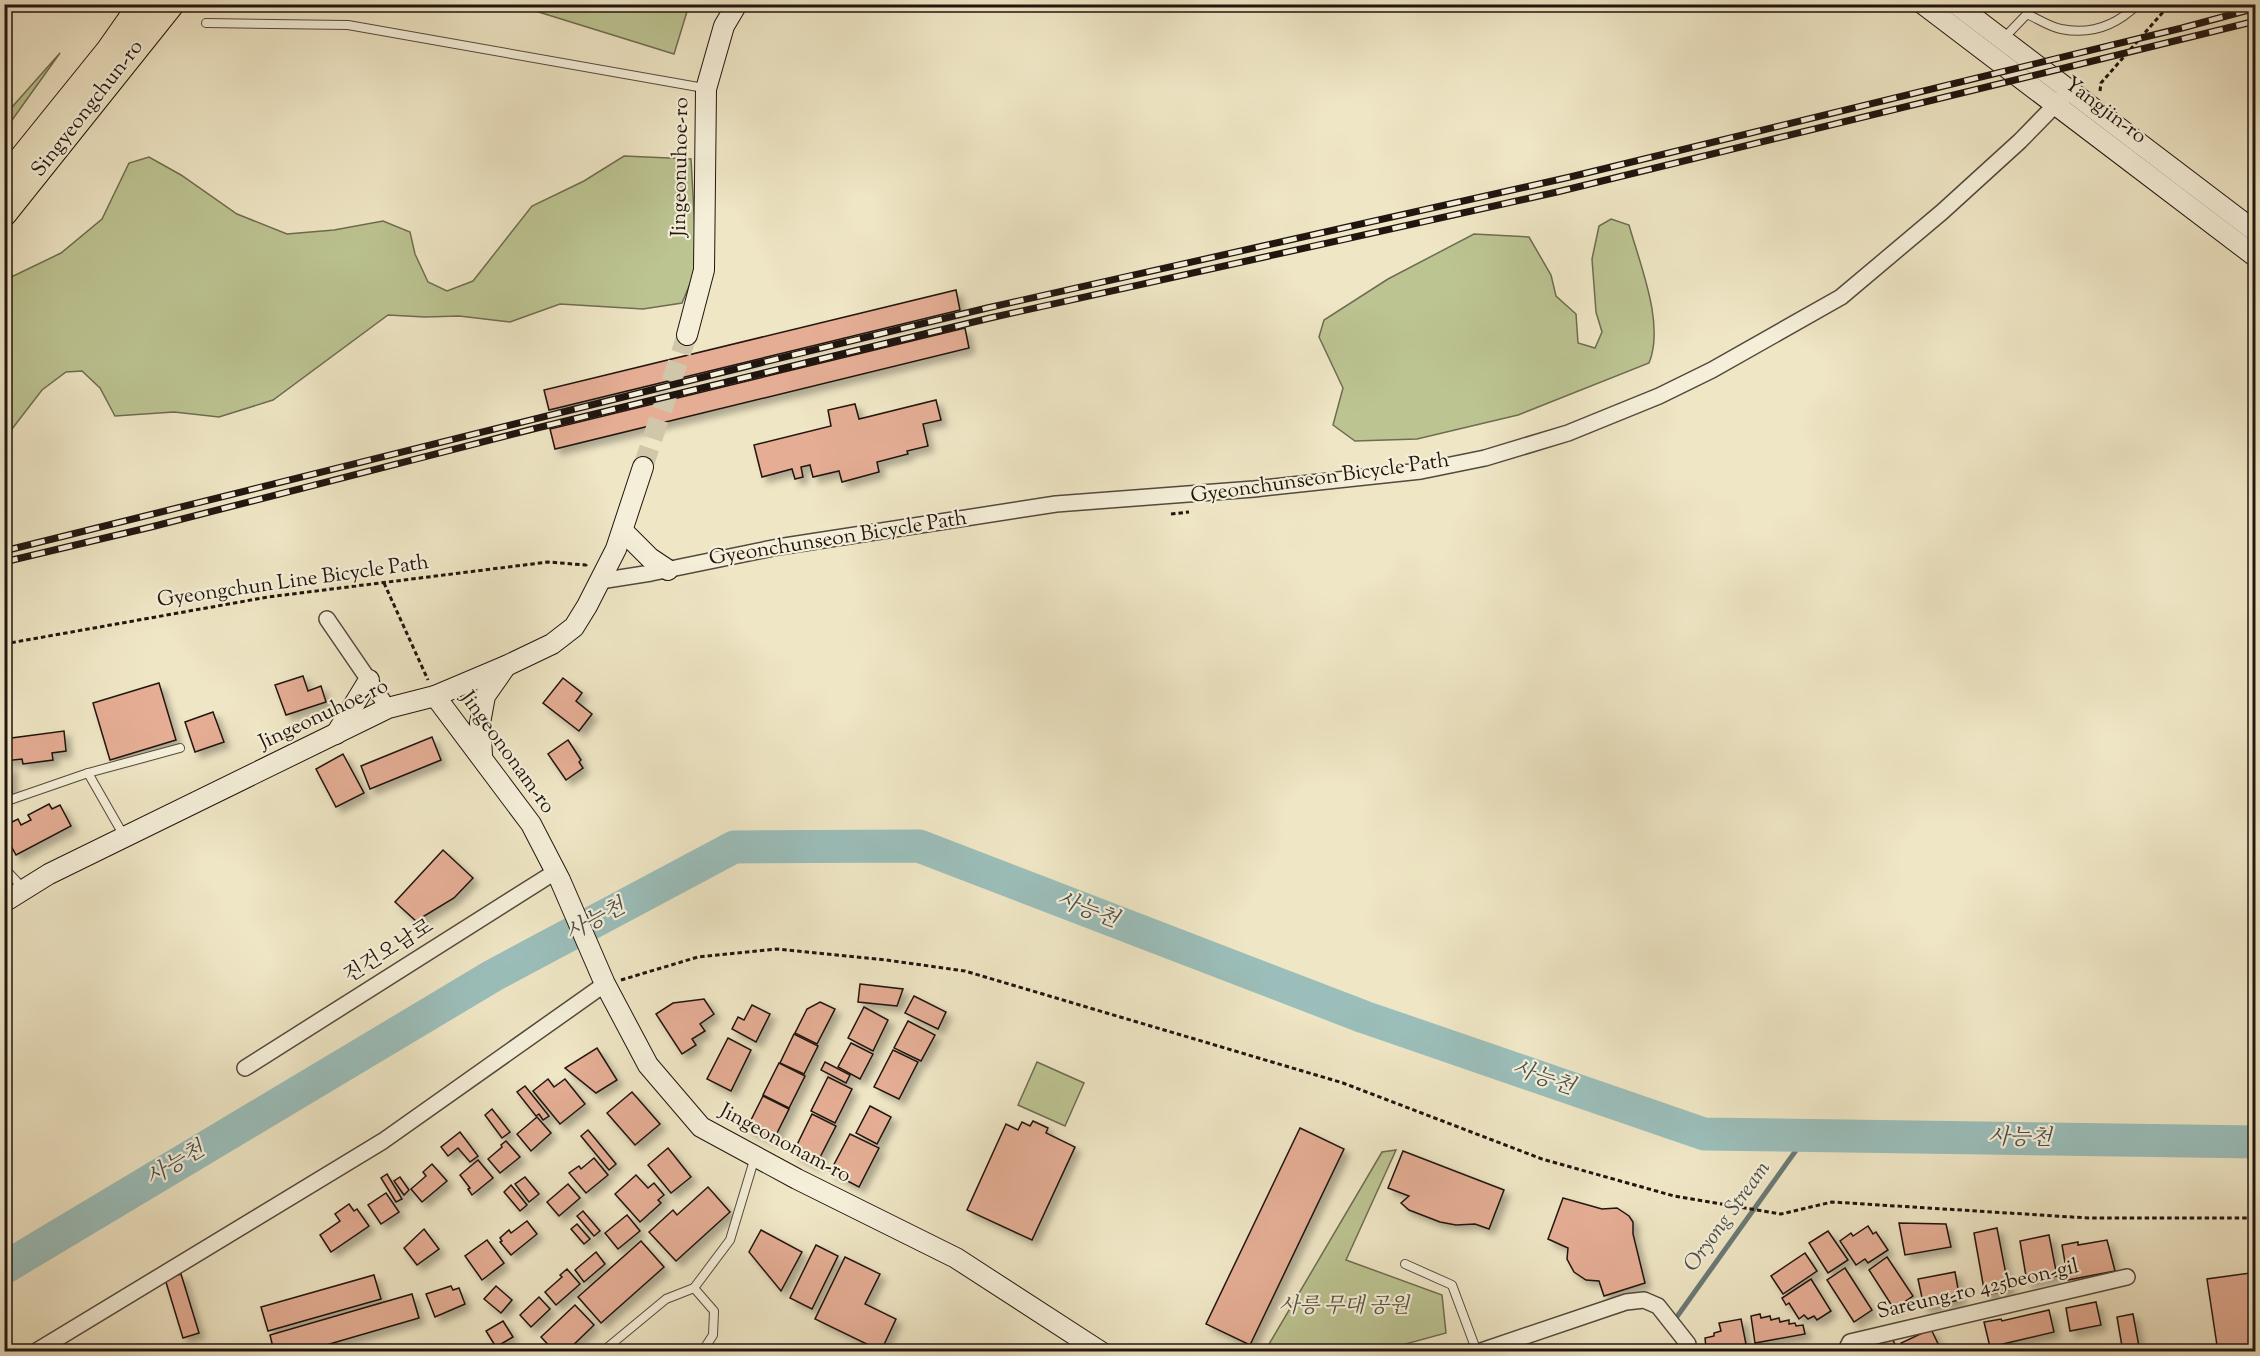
<svg xmlns="http://www.w3.org/2000/svg" width="2260" height="1356" font-family="'Sorts Mill Goudy','Noto Serif KR',serif">
	<style>
		.green { fill: #bcc492; stroke: #6e6c51; stroke-width: 1.5 }
		.lines { fill: none; stroke-linecap: round; stroke-linejoin: round }
		.stream { stroke: #6a7a76; stroke-width: 5 }
		.river { stroke: #9bbeba; stroke-width: 33 }
		.building { fill: #e4ad94; stroke: #211510; stroke-width: 1.5; filter: url(#shadow) }
		.secondary-tunnel { stroke: #d0c7aa; stroke-width: 20; stroke-dasharray: 20 10; stroke-linecap: butt }
		.lane-casing { stroke: #54493d; stroke-width: 10 }
		.street-casing { stroke: #54493d; stroke-width: 18 }
		.secondary-casing { stroke: #211510; stroke-width: 22 }
		.highway-casing { stroke: #211510; stroke-width: 28 }
		.path { stroke: #211510; stroke-width: 3; stroke-dasharray: 4.5 3; stroke-linecap: butt }
		.lane { stroke: #f5efd9; stroke-width: 8 }
		.street { stroke: #f5efd9; stroke-width: 15 }
		.secondary { stroke: #f5efd9; stroke-width: 20 }
		.highway { stroke: #efe6c5; stroke-width: 26 }
		.rail-casing { stroke: #211510; stroke-width: 7 }
		.rail { stroke: #f5efd9; stroke-width: 4.5; stroke-dasharray: 14; stroke-linecap: butt }
		.labels { text-anchor: middle; dominant-baseline: central; stroke-width: 4.5; stroke-linejoin: round; paint-order: stroke }
		.street-label { font-size: 21px; fill: #211510; stroke: #f5efd9 }
		.park-label { font-size: 21px; font-style: italic; fill: #57523e; stroke: #f5efd9 }
		.water-label { font-size: 22px; font-style: italic; fill: #4c504c; stroke: #f5efd9 }
	</style>
	<defs>
		<filter id="shadow"><feDropShadow dx="5.5" dy="5.5" stdDeviation="3" flood-color="#0004"/></filter>
	</defs>
	<rect width="100%" height="100%" fill="#efe6c5"/>
	<filter id="stains"><feTurbulence type="fractalNoise" baseFrequency=".00333" numOctaves="4"/><feColorMatrix values="0 0 0 0 .2 0 0 0 0 .09 0 0 0 0 .02 0 0 0 .5 -.17"/></filter>
	<radialGradient id="worn" r=".72"><stop offset=".6" stop-color="#630" stop-opacity="0"/><stop offset="1" stop-color="#630" stop-opacity=".3"/></radialGradient>
	<g class="green">
		<polygon points="516,5 689,5 674,54"/>
		<polygon points="60,53 5,130 5,115"/>
		<polygon points="624,156 691,159 697,267 682,303 643,309 560,304 510,322 459,316 425,317 388,315 273,400 219,417 174,412 115,416 100,388 82,371 66,372 42,390 5,438 5,280 61,253 102,219 129,163 149,157 181,175 237,214 287,234 334,230 383,221 410,232 415,254 428,282 447,291 473,281 532,206 584,181"/>
		<path d="M1611,219L1629,225C1640,265 1665,324 1649,363L1518,415L1417,439L1355,441L1333,425L1343,388L1319,337L1324,320L1388,279L1474,234L1529,237L1551,275L1556,296L1576,314L1578,343L1595,348L1602,332L1596,312L1592,259L1599,226Z"/>
		<polygon points="1037,1062 1084,1083 1065,1126 1018,1105"/>
		<polygon points="1396,1150 1346,1260 1442,1295 1446,1333 1380,1351 1265,1351 1382,1152"/>
	</g>
	<g class="lines">
		<polyline class="stream" points="1676,1318 1807,1135"/>
		<polyline class="river" points="4,1268 494,975 734,847 919,846 1364,1017 1704,1134 2256,1142"/>
	</g>
	<g class="building">
		<polygon points="956,290 960,310 549,410 544,390"/>
		<polygon points="965,328 969,348 555,449 550,429"/>
		<polygon points="936,400 941,420 923,424 928,446 907,451 908,454 877,462 879,472 842,482 839,471 813,477 810,465 801,467 803,477 795,479 792,469 762,477 754,445 831,426 828,410 855,404 859,419"/>
		<polygon points="303,676 308,691 321,686 326,702 286,715 275,685"/>
		<polygon points="563,678 582,693 576,701 592,714 579,731 543,703"/>
		<polygon points="159,683 176,740 110,760 93,703"/>
		<polygon points="213,712 224,742 195,752 185,722"/>
		<polygon points="64,731 66,751 52,753 53,760 23,764 22,759 4,761 4,739"/>
		<polygon points="432,737 441,760 370,789 361,766"/>
		<polygon points="568,740 581,760 579,762 583,768 566,780 548,754"/>
		<polygon points="343,754 364,793 336,807 316,769"/>
		<polygon points="4,766 11,766 12,795 4,795"/>
		<polygon points="49,804 52,809 60,805 71,826 16,855 4,833 4,826 18,819 21,825 31,820 28,815"/>
		<polygon points="443,850 473,878 454,898 416,921 395,902"/>
		<polygon points="860,984 903,989 897,1006 858,1002"/>
		<polygon points="914,996 946,1012 938,1029 905,1013"/>
		<polygon points="704,999 714,1014 700,1024 705,1031 692,1039 696,1045 682,1054 656,1014 673,1003"/>
		<polygon points="820,1002 835,1009 817,1044 795,1033 807,1009"/>
		<polygon points="752,1005 770,1014 756,1042 732,1029 738,1017 744,1020"/>
		<polygon points="864,1007 888,1020 873,1051 848,1038"/>
		<polygon points="908,1021 935,1035 921,1061 894,1048"/>
		<polygon points="794,1034 818,1046 804,1074 780,1063"/>
		<polygon points="728,1038 751,1050 731,1091 707,1079"/>
		<polygon points="851,1043 873,1054 860,1079 838,1067"/>
		<polygon points="597,1048 617,1080 596,1093 565,1068"/>
		<polygon points="893,1050 918,1062 899,1099 874,1087"/>
		<polygon points="825,1062 850,1075 846,1083 821,1070"/>
		<polygon points="779,1063 805,1076 789,1108 763,1095"/>
		<polygon points="828,1077 852,1089 835,1123 811,1111"/>
		<polygon points="548,1079 554,1087 565,1079 585,1104 560,1124 533,1091"/>
		<polygon points="525,1086 549,1116 543,1120 539,1114 536,1116 517,1092"/>
		<polygon points="632,1092 660,1124 635,1145 607,1113"/>
		<polygon points="763,1096 789,1109 773,1141 747,1128"/>
		<polygon points="870,1106 891,1117 877,1144 856,1133"/>
		<polygon points="492,1109 510,1132 502,1138 485,1115"/>
		<polygon points="812,1114 836,1126 816,1165 793,1153"/>
		<polygon points="537,1117 551,1133 531,1151 517,1134"/>
		<polygon points="1033,1121 1048,1128 1046,1133 1075,1147 1032,1240 967,1210 1006,1124 1018,1130 1022,1122 1030,1126"/>
		<polygon points="1300,1128 1344,1149 1250,1345 1206,1324"/>
		<polygon points="588,1130 616,1164 609,1170 581,1136"/>
		<polygon points="460,1132 478,1156 470,1162 458,1148 448,1156 441,1147"/>
		<polygon points="850,1134 879,1148 859,1187 830,1172"/>
		<polygon points="506,1141 520,1157 500,1173 488,1159 502,1147 501,1145"/>
		<polygon points="668,1148 691,1177 671,1193 648,1165"/>
		<polygon points="1403,1151 1504,1190 1489,1229 1475,1224 1456,1225 1440,1222 1409,1210 1401,1203 1409,1196 1388,1188"/>
		<polygon points="594,1158 608,1175 586,1193 569,1173 579,1166 581,1169"/>
		<polygon points="478,1160 493,1178 472,1195 468,1189 470,1188 460,1175"/>
		<polygon points="432,1164 447,1181 422,1202 411,1189 426,1176 423,1172"/>
		<polygon points="387,1174 402,1199 396,1202 381,1178"/>
		<polygon points="636,1175 648,1188 654,1183 664,1195 658,1200 661,1203 640,1222 615,1194"/>
		<polygon points="400,1177 409,1190 404,1195 394,1181"/>
		<polygon points="525,1177 539,1194 529,1202 515,1184"/>
		<polygon points="568,1184 580,1198 559,1216 547,1202"/>
		<polygon points="511,1185 527,1205 520,1211 504,1192"/>
		<polygon points="708,1187 730,1212 676,1261 649,1232 673,1210 677,1215"/>
		<polygon points="386,1193 399,1212 381,1224 368,1205"/>
		<polygon points="1563,1198 1602,1209 1617,1208 1629,1216 1633,1222 1633,1234 1645,1283 1604,1296 1599,1281 1586,1280 1574,1272 1567,1259 1568,1248 1548,1239"/>
		<polygon points="349,1204 354,1211 357,1209 369,1226 331,1252 320,1235 340,1221 335,1214"/>
		<polygon points="583,1211 600,1231 594,1236 577,1216"/>
		<polygon points="627,1215 640,1231 618,1249 605,1233"/>
		<polygon points="527,1221 537,1234 511,1255 500,1242 502,1241 500,1238 509,1230 511,1233"/>
		<polygon points="1899,1223 1946,1224 1951,1247 1905,1255"/>
		<polygon points="577,1224 590,1239 584,1244 571,1229"/>
		<polygon points="1868,1226 1873,1234 1876,1232 1888,1250 1868,1263 1865,1259 1856,1265 1840,1241 1851,1233 1853,1236"/>
		<polygon points="1997,1228 2009,1290 1985,1295 1974,1233"/>
		<polygon points="424,1229 439,1249 417,1265 404,1248"/>
		<polygon points="761,1230 802,1252 781,1291 749,1252"/>
		<polygon points="1828,1231 1848,1260 1828,1273 1809,1243"/>
		<polygon points="2049,1235 2057,1276 2027,1282 2020,1241"/>
		<polygon points="487,1240 504,1263 482,1280 465,1256"/>
		<polygon points="2107,1240 2115,1271 2068,1280 2062,1245 2078,1242 2078,1245"/>
		<polygon points="641,1241 664,1267 601,1323 578,1297"/>
		<polygon points="816,1245 838,1256 812,1309 790,1298"/>
		<polygon points="596,1252 605,1264 584,1282 575,1270"/>
		<polygon points="1805,1253 1817,1271 1783,1294 1771,1276"/>
		<polygon points="845,1257 880,1274 865,1304 896,1319 881,1351 815,1319"/>
		<polygon points="1887,1257 1913,1296 1894,1309 1869,1270"/>
		<polygon points="1845,1268 1872,1310 1854,1322 1827,1280"/>
		<polygon points="567,1269 580,1284 556,1305 545,1292 562,1277 560,1275"/>
		<polygon points="1955,1272 1960,1300 1924,1307 1918,1279"/>
		<polygon points="2250,1273 2256,1302 2256,1352 2218,1352 2207,1279"/>
		<polygon points="181,1274 199,1333 183,1338 165,1279"/>
		<polygon points="374,1275 381,1299 268,1331 261,1307"/>
		<polygon points="1811,1279 1831,1311 1817,1320 1814,1316 1808,1319 1804,1315 1799,1319 1789,1303 1786,1305 1782,1298"/>
		<polygon points="451,1286 453,1290 459,1288 465,1304 435,1317 426,1294"/>
		<polygon points="496,1286 512,1300 501,1313 484,1299"/>
		<polygon points="412,1294 419,1318 302,1352 274,1352 270,1335"/>
		<polygon points="539,1297 550,1309 531,1327 520,1315"/>
		<polygon points="2096,1302 2101,1325 2070,1331 2066,1308"/>
		<polygon points="575,1305 594,1325 566,1352 555,1352 541,1337"/>
		<polygon points="2049,1310 2054,1332 1990,1347 1984,1322 2001,1319 2002,1321"/>
		<polygon points="1760,1314 1761,1318 1770,1316 1771,1320 1779,1318 1780,1322 1789,1320 1789,1324 1795,1323 1796,1326 1803,1325 1805,1334 1755,1343 1751,1316"/>
		<polygon points="2133,1314 2140,1352 2123,1352 2117,1317"/>
		<polygon points="1741,1319 1746,1344 1716,1350 1715,1345 1706,1347 1705,1338 1714,1336 1714,1333 1721,1331 1719,1323"/>
		<polygon points="503,1321 513,1337 496,1347 486,1331"/>
		<polygon points="1931,1329 1941,1350 1905,1352 1901,1343"/>
		<polygon points="1893,1340 1896,1347 1887,1352 1854,1352 1856,1346"/>
		<rect x="997" y="1350" width="29" height="2"/>
	</g>
	<g class="lines">
		<polyline class="secondary-tunnel" points="643,467 687,335"/>
		<defs>
			<g id="lane">
				<polyline points="206,23 348,25 704,88"/>
				<path d="M2003,39L2027,14C2038,19 2050,27 2061,29C2091,35 2117,25 2138,4"/>
				<polyline points="88,773 124,836"/>
				<polyline points="4,802 88,773 180,748"/>
				<polyline points="4,868 24,889"/>
				<polyline points="1405,1264 1452,1285 1477,1352"/>
				<polyline points="694,1288 714,1311 713,1335 702,1352"/>
				<polyline points="602,1352 666,1299 694,1288 730,1240 755,1157"/>
			</g>
			<g id="street">
				<polyline points="600,581 651,573 778,547 1056,504 1254,489 1421,471 1485,458 1568,433 1659,396 1712,370 1841,297 1942,212 2020,141 2062,98"/>
				<polyline points="327,619 388,708"/>
				<polyline points="245,1068 555,872"/>
				<polyline points="35,1352 383,1141 605,984"/>
				<polyline points="1478,1352 1626,1302 1644,1300 1658,1306 1688,1344 1688,1352"/>
				<polyline points="1845,1352 1850,1342 2127,1277"/>
			</g>
			<g id="secondary">
				<polyline points="1923,4 2256,257"/>
				<polyline points="1956,4 2256,232"/>
				<polyline points="687,335 704,270 706,89 724,26 737,4"/>
				<polyline points="623,531 650,558 668,570"/>
				<polyline points="435,696 531,824 560,880 605,984 648,1065 701,1127 797,1179 956,1258 1101,1352"/>
				<polyline points="336,734 369,680"/>
				<polyline points="482,755 480,723 485,696 506,666"/>
				<polyline points="4,902 49,874 388,708 435,696 506,666 552,644 574,627 587,606 616,549 643,467"/>
			</g>
			<g id="highway">
				<polyline points="4,181 109,51 142,4"/>
				<polyline points="4,213 171,4"/>
			</g>
		</defs>
		<use href="#lane" class="lane-casing"/>
		<use href="#street" class="street-casing"/>
		<use href="#secondary" class="secondary-casing"/>
		<use href="#highway" class="highway-casing"/>
		<g class="path">
			<polyline points="2100,91 2101,83 2170,4"/>
			<polyline points="1171,514 1189,512"/>
			<polyline points="384,583 428,680"/>
			<polyline points="4,644 268,597 548,562 586,565 587,563"/>
			<polyline points="621,980 698,957 777,949 886,960 965,971 1343,1083 1542,1159 1674,1196 1781,1214 1832,1202 2088,1218 2256,1218"/>
		</g>
		<use href="#lane" class="lane"/>
		<use href="#street" class="street"/>
		<use href="#secondary" class="secondary"/>
		<use href="#highway" class="highway"/>
		<defs>
			<g id="rail">
				<polyline points="4,551 760,363 987,308 1570,177 2182,28 2256,8"/>
				<polyline points="4,562 151,527 537,428 990,318 1557,192 2256,21"/>
			</g>
		</defs>
		<use href="#rail" class="rail-casing"/>
		<use href="#rail" class="rail"/>
	</g>
	<g class="labels">
		<g class="street-label">
			<text transform="translate(88 109) rotate(-52)">Singyeongchun-ro</text>
			<text transform="translate(2105 111) rotate(37)">Yangjin-ro</text>
			<text transform="translate(681 167) rotate(-89)">Jingeonuhoe-ro</text>
			<text transform="translate(1320 479) rotate(-8)">Gyeonchunseon Bicycle Path</text>
			<text transform="translate(838 539) rotate(-9)">Gyeonchunseon Bicycle Path</text>
			<text transform="translate(293 582) rotate(-8)">Gyeongchun Line Bicycle Path</text>
			<text transform="translate(324 715) rotate(-25)">Jingeonuhoe-ro</text>
			<text transform="translate(507 753) rotate(54)">Jingeononam-ro</text>
			<text transform="translate(389 952) rotate(-32)">진건오남로</text>
			<text transform="translate(785 1144) rotate(28)">Jingeononam-ro</text>
			<text transform="translate(1978 1290) rotate(-13)">Sareung-ro 425beon-gil</text>
		</g>
		<g class="park-label">
			<text x="1344" y="1307">사릉 무대 공원</text>
		</g>
		<g class="water-label">
			<text transform="translate(1087 911) rotate(21)">사능천</text>
			<text transform="translate(596 921) rotate(-28)">사능천</text>
			<text transform="translate(1543 1079) rotate(19)">사능천</text>
			<text transform="translate(2020 1139) rotate(1)">사능천</text>
			<text transform="translate(176 1165) rotate(-31)">사능천</text>
			<text transform="translate(1728 1217) rotate(-54)">Oryong Stream</text>
		</g>
	</g>
	<rect width="2260" height="1356" fill="none" stroke="#efe6c5" stroke-width="24"/>
	<rect x="6" y="6" width="2248" height="1344" fill="none" stroke="#211510" stroke-width="3"/>
	<rect x="12" y="12" width="2236" height="1332" fill="none" stroke="#211510" stroke-width="1.5"/>
	<rect width="100%" height="100%" filter="url(#stains)"/>
	<rect width="100%" height="100%" fill="url(#worn)"/>
</svg>
